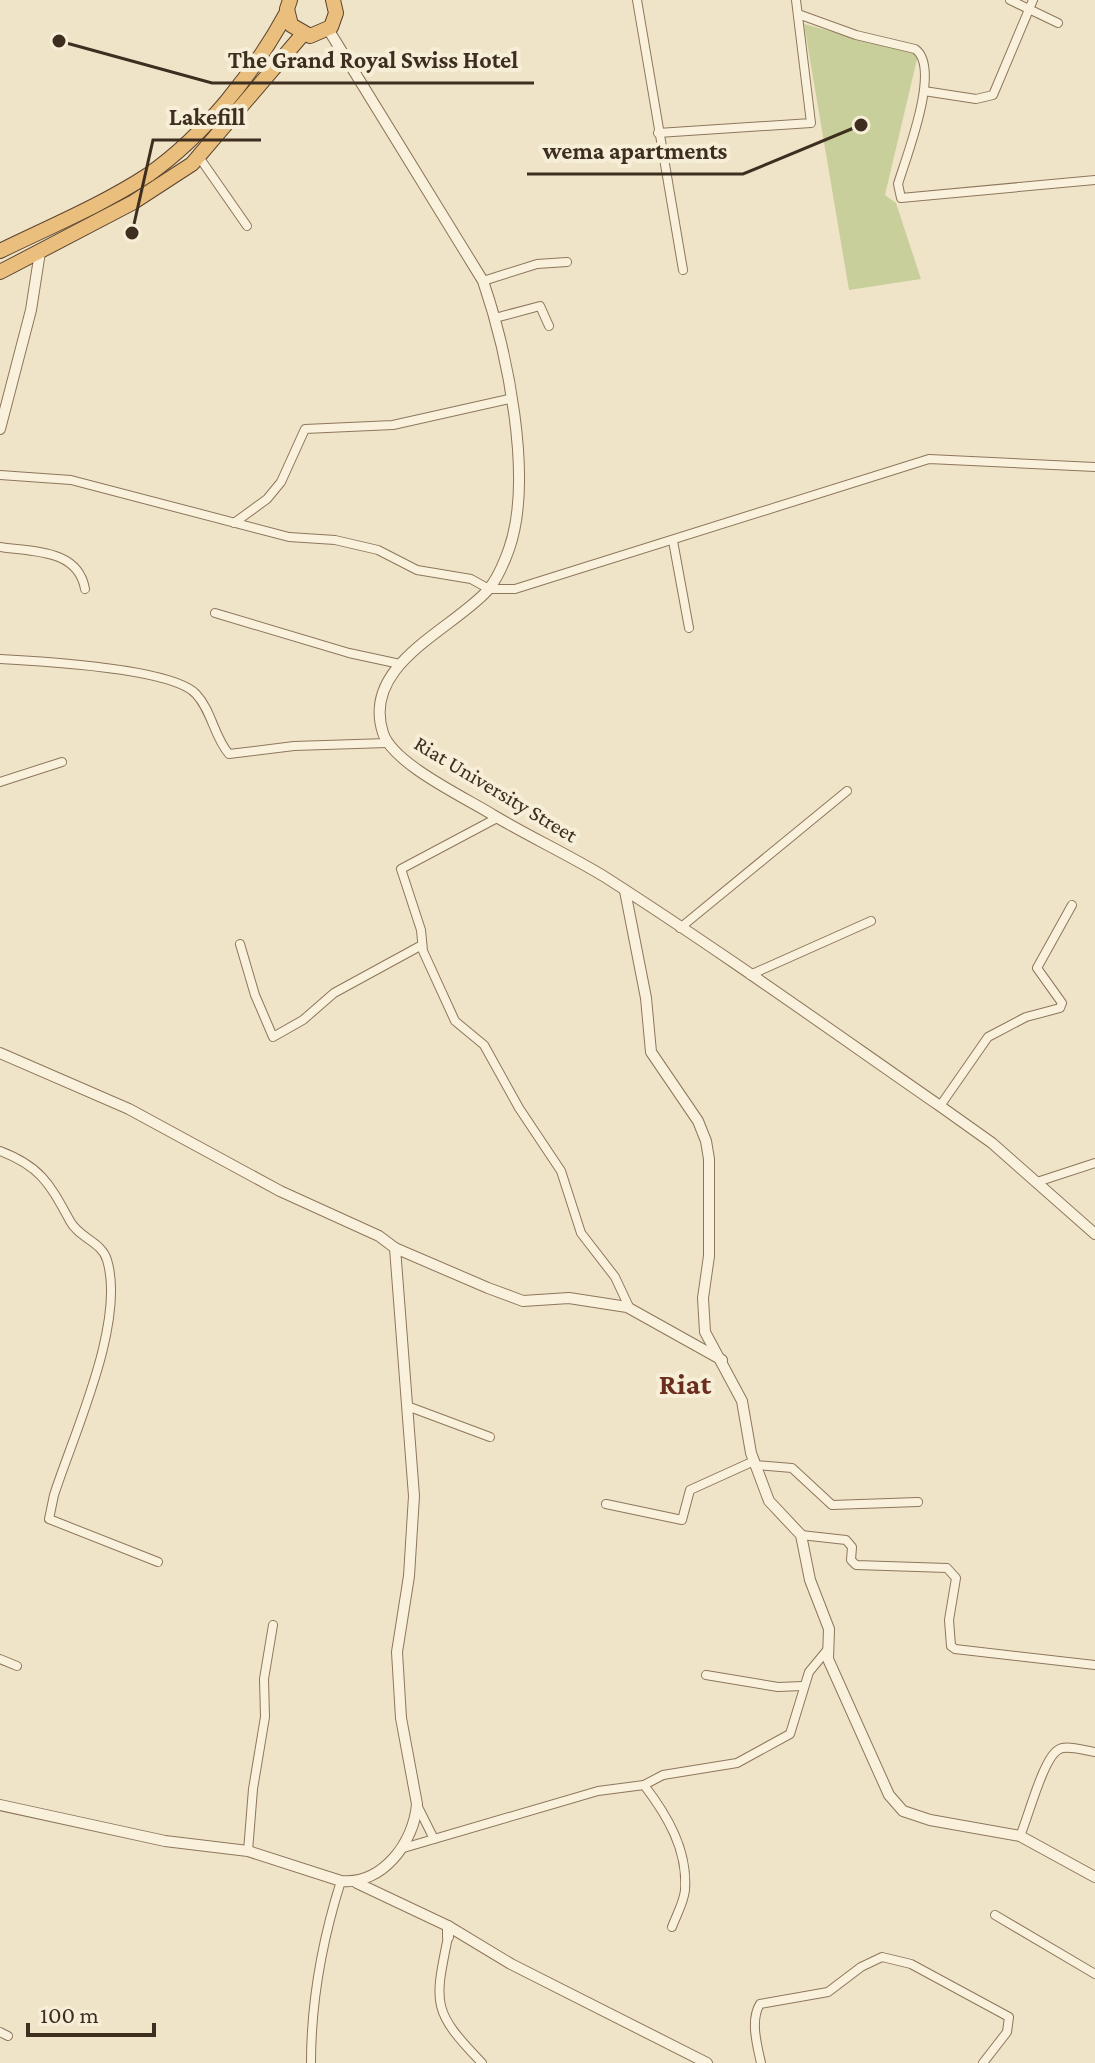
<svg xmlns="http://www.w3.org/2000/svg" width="1095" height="2063" font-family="'Crimson Pro',serif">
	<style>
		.green { fill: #c9cf9b }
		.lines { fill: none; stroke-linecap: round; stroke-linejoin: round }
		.minor-casing { stroke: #8d765c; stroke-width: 10 }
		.tertiary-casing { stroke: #8d765c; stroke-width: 12 }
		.trunk-casing { stroke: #5b4430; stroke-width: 16 }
		.minor { stroke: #faf1dc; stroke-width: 8 }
		.tertiary { stroke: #faf1dc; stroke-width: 10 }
		.trunk { stroke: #eabe7c; stroke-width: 14 }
		.labels { text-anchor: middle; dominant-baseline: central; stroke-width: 8; stroke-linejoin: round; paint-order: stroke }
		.street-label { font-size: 22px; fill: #3d2e20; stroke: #f7eed8 }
		.district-label { font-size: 30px; font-weight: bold; fill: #6b2e1e; stroke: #f7eed8 }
		.leader { fill: none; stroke: #3d2e20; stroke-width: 3 }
		.callout-dot { fill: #3d2e20; stroke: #f7eed8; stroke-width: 3 }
		.callout-label { font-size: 24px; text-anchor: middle; font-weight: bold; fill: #3d2e20; stroke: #f7eed8; stroke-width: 8; stroke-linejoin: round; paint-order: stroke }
	</style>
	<rect width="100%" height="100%" fill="#f0e4c8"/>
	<polygon class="green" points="804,24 918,55 885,195 896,203 921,279 849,290"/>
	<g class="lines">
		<defs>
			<g id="minor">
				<polyline points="637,0 683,270"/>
				<polyline points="1010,0 1058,23"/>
				<path d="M798,14L856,35L915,49C942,67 906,157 898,184L901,198L1095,180"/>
				<polyline points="924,91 976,99 993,95 1033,0"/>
				<polyline points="658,133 811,123 796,0"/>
				<polyline points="199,157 247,226"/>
				<polyline points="483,281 537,264 567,262"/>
				<polyline points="495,318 540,306 549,326"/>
				<polyline points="0,475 71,480 289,537 335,540 378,550 417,570 471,579 489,589 515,589 929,459 1095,467"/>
				<polyline points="234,523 267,499 281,482 305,429 393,425 509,399"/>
				<polyline points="673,541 689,628"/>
				<path d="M0,547C33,552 78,549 85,589"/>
				<polyline points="215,613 349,653 400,664"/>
				<path d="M0,659C38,661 172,668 196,694C212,711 214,737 229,754L294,746L387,743"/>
				<polyline points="0,782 62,762"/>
				<polyline points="497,818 401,869 421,930 423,951 455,1021 484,1045 519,1108 561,1171 581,1233 615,1277 630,1309"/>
				<polyline points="680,928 847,791"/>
				<polyline points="240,944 255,995 273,1037 303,1020 334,993 422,945"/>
				<polyline points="750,975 871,921"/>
				<polyline points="940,1106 988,1037 1026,1017 1060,1008 1062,1003 1037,968 1072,905"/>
				<path d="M0,1151C42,1167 50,1185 70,1221C79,1238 102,1242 107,1260C126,1322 74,1433 54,1495L49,1519L158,1562"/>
				<polyline points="1037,1182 1095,1163"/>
				<polyline points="407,1406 490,1437"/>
				<polyline points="755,1465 792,1468 832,1505 918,1502"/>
				<polyline points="606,1504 682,1520 690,1490 754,1461"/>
				<polyline points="801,1535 846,1540 852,1547 851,1560 856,1565 947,1568 956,1578 949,1620 951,1646 955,1649 1095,1665"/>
				<polyline points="0,1659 17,1666"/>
				<polyline points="706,1675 778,1687 803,1686"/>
				<path d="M644,1785C667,1815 688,1850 685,1890C684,1902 676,1916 672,1927"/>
				<polyline points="417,1805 434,1839"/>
				<path d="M1020,1836C1028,1818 1043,1759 1058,1750C1066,1744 1085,1751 1095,1752"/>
				<polyline points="400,1849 598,1791 644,1785 663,1775 737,1763 790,1734 809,1672 828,1649"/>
				<polyline points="248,1851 253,1789 265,1717 264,1679 273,1625"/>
				<polyline points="995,1915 1095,1974"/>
				<path d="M448,1937C434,2005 432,2011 482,2063"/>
				<polyline points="0,2032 8,2036"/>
				<path d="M311,2063C311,2000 322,1941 341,1881"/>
				<path d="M761,2063C757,2045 750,2020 760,2004L828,1992L861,1967L882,1957L911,1964L1009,2017L1007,2032L983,2063"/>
			</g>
			<g id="tertiary">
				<path d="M328,29L483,281C507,351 534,478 509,549C504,563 497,580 487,591C450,631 361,665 383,733C393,764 466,798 493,815C530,837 569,855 605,877C719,950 829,1029 940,1106L992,1143L1095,1234"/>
				<polyline points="0,429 31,310 40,252"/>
				<polyline points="625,891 646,998 651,1052 698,1121 706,1141 709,1159 709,1256 703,1298 705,1332 742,1401 751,1453 769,1501 801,1535 810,1580 829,1629 828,1659 889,1795 903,1811 930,1820 1020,1836 1095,1877"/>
				<polyline points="0,1053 129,1109 280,1191 379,1236 395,1248 488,1288 523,1301 569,1298 627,1307 722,1360"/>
				<path d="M0,1805L165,1841L248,1851L341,1881C382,1885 414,1843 417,1804L401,1718L397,1652L409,1576L414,1496L395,1248"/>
				<polyline points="357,1883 448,1926 448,1937"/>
				<polyline points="448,1926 511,1964 707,2063"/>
			</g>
			<g id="trunk">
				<polyline points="290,0 287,9 291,25 310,36 331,27 336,13 333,0"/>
				<path d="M0,251C49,227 102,205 148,175C205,135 254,73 287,12"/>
				<polyline points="0,272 132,203 192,164 303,34"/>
			</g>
		</defs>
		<use href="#minor" class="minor-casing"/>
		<use href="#tertiary" class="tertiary-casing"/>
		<use href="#trunk" class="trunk-casing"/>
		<use href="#minor" class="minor"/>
		<use href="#tertiary" class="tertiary"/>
		<use href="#trunk" class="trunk"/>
	</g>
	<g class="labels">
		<g class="street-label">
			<text transform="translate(496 789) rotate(31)">Riat University Street</text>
		</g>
		<g class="district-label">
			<text x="685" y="1383">Riat</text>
		</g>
	</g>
	<path class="leader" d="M59 41L212 83H534M132 233L153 140H261M861 125L743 174H527"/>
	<g class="callout-dot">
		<circle cx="59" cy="41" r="8"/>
		<circle cx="132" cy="233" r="8"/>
		<circle cx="861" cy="125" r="8"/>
	</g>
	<g class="callout-label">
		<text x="373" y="68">The Grand Royal Swiss Hotel</text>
		<text x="207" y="125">Lakefill</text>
		<text x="635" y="159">wema apartments</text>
	</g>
	<path d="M28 2023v12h126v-12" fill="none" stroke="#3d2e20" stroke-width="4"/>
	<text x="40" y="2023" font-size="24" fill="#3d2e20" stroke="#f7eed8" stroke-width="6" paint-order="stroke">100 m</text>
</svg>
